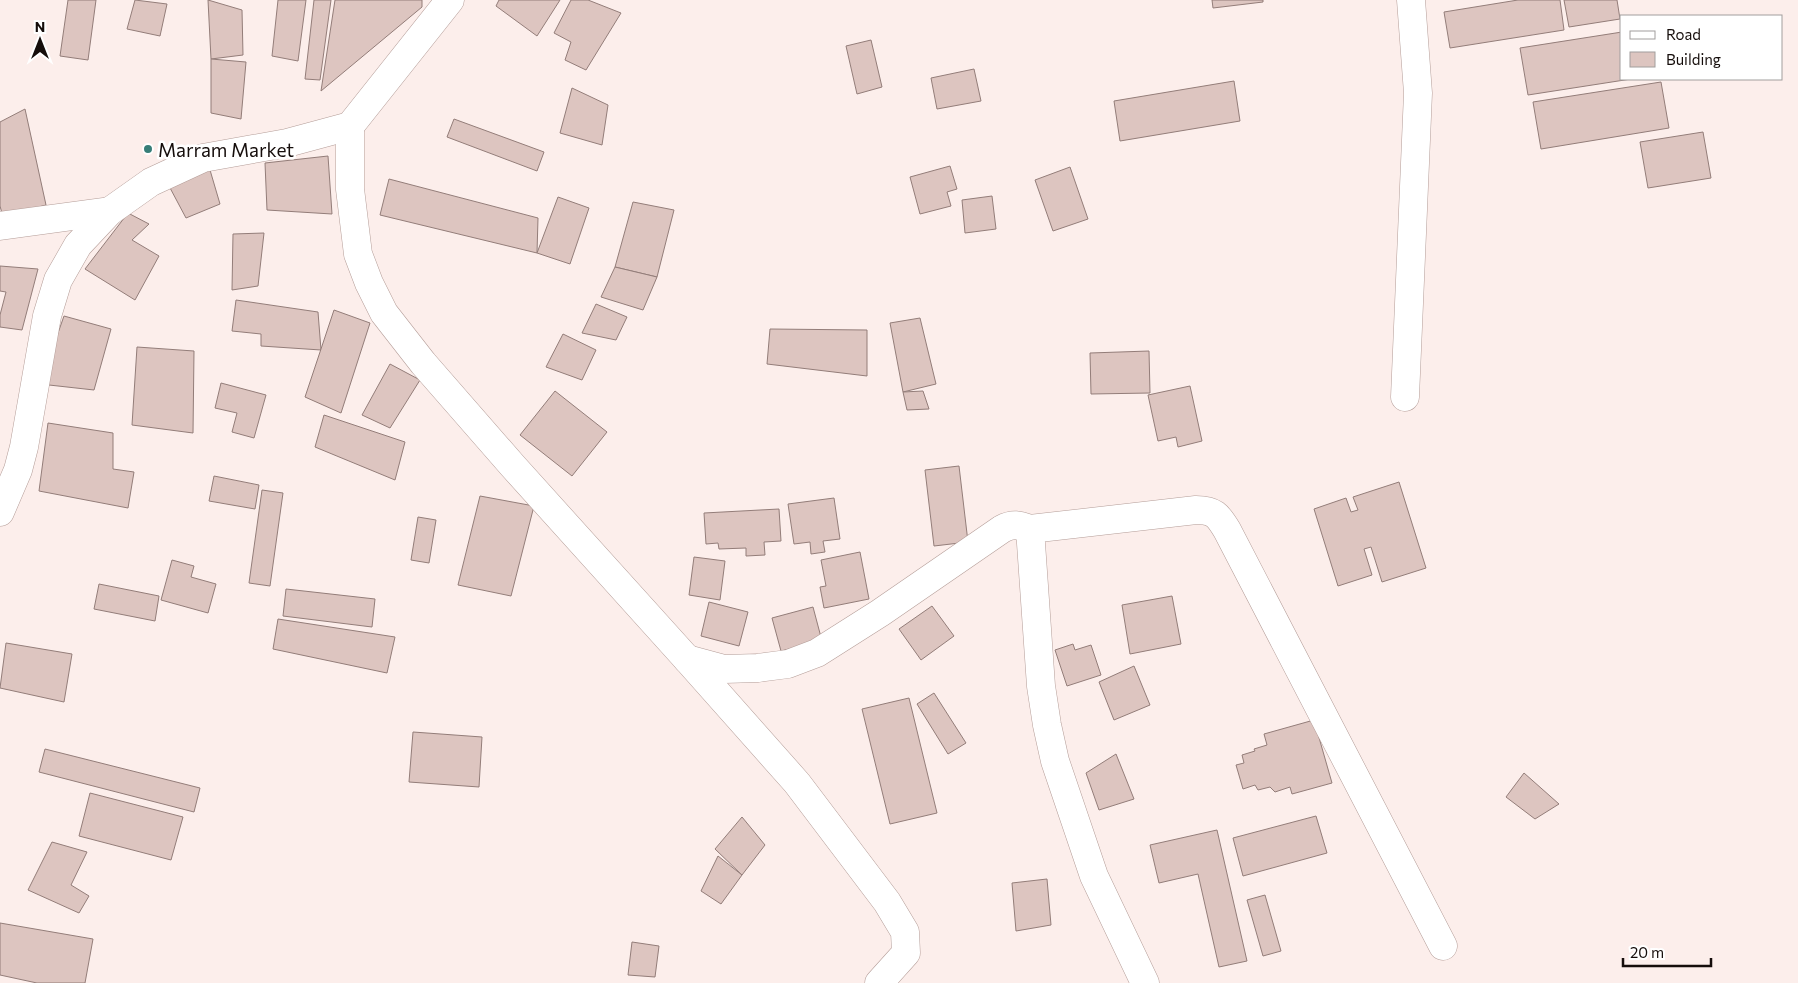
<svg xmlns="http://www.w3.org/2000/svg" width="1798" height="983" font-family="Commissioner,sans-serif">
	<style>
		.building { fill: #ddc5c0; stroke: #937d79 }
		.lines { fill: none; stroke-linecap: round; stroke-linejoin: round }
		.minor-casing { stroke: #b49d98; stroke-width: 29 }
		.minor { stroke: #fff; stroke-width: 28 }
		.poi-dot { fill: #377e78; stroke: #fff; stroke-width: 2 }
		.labels { text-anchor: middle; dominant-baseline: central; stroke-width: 5; stroke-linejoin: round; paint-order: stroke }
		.poi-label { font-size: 19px; fill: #150d0b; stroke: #fff; text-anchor: start }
	</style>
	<rect width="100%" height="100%" fill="#fceeeb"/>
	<g class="building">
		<polygon points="68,0 96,0 88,60 60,56"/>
		<polygon points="135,0 167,4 160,36 127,29"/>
		<polygon points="208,0 242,10 243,55 211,59"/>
		<polygon points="278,0 306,0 298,61 272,56"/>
		<polygon points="314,0 331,0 320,80 305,79"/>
		<polygon points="335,0 422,0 422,7 321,91"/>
		<polygon points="499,0 560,0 537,36 496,6"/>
		<polygon points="571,0 588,0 621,13 586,70 565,60 571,42 554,33"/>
		<polygon points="1212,0 1263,0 1263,2 1213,8"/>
		<polygon points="1518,0 1560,0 1564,30 1450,48 1444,12"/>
		<polygon points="1564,0 1617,0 1620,19 1569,27"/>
		<polygon points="1622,32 1622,79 1631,79 1528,95 1520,48"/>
		<polygon points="871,40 882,87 857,94 846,46"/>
		<polygon points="211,59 246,62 241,119 211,113"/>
		<polygon points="974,69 981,101 937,109 931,78"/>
		<polygon points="1234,81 1240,121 1120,141 1114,101"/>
		<polygon points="1661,82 1669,128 1541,149 1533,102"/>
		<polygon points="572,88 608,105 602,145 560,133"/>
		<polygon points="25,109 46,205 3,217 0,206 0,122"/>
		<polygon points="454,119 544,152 537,171 447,137"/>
		<polygon points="1703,132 1711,178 1648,188 1640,142"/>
		<polygon points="328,156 332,214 267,210 265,163"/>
		<polygon points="950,166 957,189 947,192 951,206 920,214 910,177"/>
		<polygon points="1070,167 1088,219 1053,231 1035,180"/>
		<polygon points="210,170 220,204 186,218 169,186"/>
		<polygon points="389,179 538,218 537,253 380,215"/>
		<polygon points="992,196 996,229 965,233 962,200"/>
		<polygon points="558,197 589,208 570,264 537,253"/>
		<polygon points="633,202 674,210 657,277 615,267"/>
		<polygon points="128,213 149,224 132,240 159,256 135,300 85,269"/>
		<polygon points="264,233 258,286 232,290 233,234"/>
		<polygon points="0,266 38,269 22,330 0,327 0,315 6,292 0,291"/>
		<polygon points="615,267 657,277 643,310 601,297"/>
		<polygon points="236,300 318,312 321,350 261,346 261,334 232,331"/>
		<polygon points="596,304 627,317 616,340 582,333"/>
		<polygon points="334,310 370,323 341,413 305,397"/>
		<polygon points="64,316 111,329 94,390 40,384"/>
		<polygon points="920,318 936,384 903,392 890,323"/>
		<polygon points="770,329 867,330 867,376 767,364"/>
		<polygon points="563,334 596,350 582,380 546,367"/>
		<polygon points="137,347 194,351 193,433 132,425"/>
		<polygon points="1149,351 1150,393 1091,394 1090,353"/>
		<polygon points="390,364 420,380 390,428 362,415"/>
		<polygon points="221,383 266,395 254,438 232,432 237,413 215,408"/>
		<polygon points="1190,386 1202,441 1178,447 1176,437 1158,441 1148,395"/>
		<polygon points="555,391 607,432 572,476 520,435"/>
		<polygon points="923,391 929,409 907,410 903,392"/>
		<polygon points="324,415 405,442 395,480 315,447"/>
		<polygon points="48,423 113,433 113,469 134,472 128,508 39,491"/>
		<polygon points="959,466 968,542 934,546 925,470"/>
		<polygon points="214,476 259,485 255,509 209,501"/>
		<polygon points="1399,482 1426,568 1382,582 1371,547 1364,549 1372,575 1338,586 1314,509 1346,498 1351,512 1358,510 1353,497"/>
		<polygon points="262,490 283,493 270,586 249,583"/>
		<polygon points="480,496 534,506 511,596 458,585"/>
		<polygon points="834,498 840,539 823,541 825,552 811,554 810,542 794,544 788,504"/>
		<polygon points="779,509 781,541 764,542 765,555 746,556 746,548 719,549 718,543 706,544 704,513"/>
		<polygon points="418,517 436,520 429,563 411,560"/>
		<polygon points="860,552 869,599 824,608 820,587 826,586 821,560"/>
		<polygon points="694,557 725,561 720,600 689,595"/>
		<polygon points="172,560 194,566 191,577 216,584 208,613 161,600"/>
		<polygon points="99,584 159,596 155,621 94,609"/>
		<polygon points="286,589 375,599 372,627 283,616"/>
		<polygon points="1172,596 1181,644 1130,654 1122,605"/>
		<polygon points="709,602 748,612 739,646 701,636"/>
		<polygon points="932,606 954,636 921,660 899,629"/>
		<polygon points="813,607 822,641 781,651 772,618"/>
		<polygon points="278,619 395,637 387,673 273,649"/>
		<polygon points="6,643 72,654 64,702 0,688"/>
		<polygon points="1073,644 1075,650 1091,645 1101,675 1067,686 1055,650"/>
		<polygon points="1134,666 1150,705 1114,720 1099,682"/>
		<polygon points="934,693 966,743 948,754 917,704"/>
		<polygon points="909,698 937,813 890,824 862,709"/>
		<polygon points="1314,720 1332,783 1292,794 1290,787 1275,792 1270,787 1258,790 1255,785 1243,789 1236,765 1244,763 1242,755 1255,751 1254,749 1267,745 1264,734"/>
		<polygon points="413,732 482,737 479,787 409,782"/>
		<polygon points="45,749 200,788 194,812 39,772"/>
		<polygon points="1116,754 1134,799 1099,810 1086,773"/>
		<polygon points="1524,773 1559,804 1535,819 1506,797"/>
		<polygon points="90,793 183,817 171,860 79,836"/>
		<polygon points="1316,816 1327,853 1243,876 1233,838"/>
		<polygon points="742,817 765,845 742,875 715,849"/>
		<polygon points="1217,830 1247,961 1219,967 1198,874 1159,883 1150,845"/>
		<polygon points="52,842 87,852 71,885 89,896 79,913 28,890"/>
		<polygon points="718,856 742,875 721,904 701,891"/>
		<polygon points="1047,879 1051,925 1016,931 1012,883"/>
		<polygon points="1265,895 1281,951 1263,956 1247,900"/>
		<polygon points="0,923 93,939 85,983 37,983 0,975"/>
		<polygon points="632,942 659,946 655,977 628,975"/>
	</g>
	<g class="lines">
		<defs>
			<g id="minor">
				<polyline points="350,126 350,189 358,254 369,283 384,313 423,363 512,465 687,659 797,783 887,902 905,932 906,953 879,983"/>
				<polyline points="0,226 110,211"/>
				<polyline points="1405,397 1418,93 1411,0"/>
				<polyline points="0,512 18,470 24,447 47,316 58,280 78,245 110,211 151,182 203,158 287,143 350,126 450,0"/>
				<polyline points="1030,529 1041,686 1047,725 1055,761 1094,876 1145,983"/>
				<path d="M687,659L724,669L758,668L788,664L817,653L880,613L1002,529C1013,523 1019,525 1030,529L1196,510C1214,510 1218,515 1227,530L1443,946"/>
			</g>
		</defs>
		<use href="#minor" class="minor-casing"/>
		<use href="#minor" class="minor"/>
	</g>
	<circle class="poi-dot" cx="148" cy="149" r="5"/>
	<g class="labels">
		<g class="poi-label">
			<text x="158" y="149">Marram Market</text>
		</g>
	</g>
	<rect x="1620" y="15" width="162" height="65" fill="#ffffff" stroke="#a19e9d"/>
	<rect x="1630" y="31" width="25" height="8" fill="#ffffff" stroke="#a19e9d"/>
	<text x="1666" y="40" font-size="15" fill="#150d0b">Road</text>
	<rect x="1630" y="52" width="25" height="15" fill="#ddc5c0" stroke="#a19e9d"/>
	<text x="1666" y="65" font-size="15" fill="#150d0b">Building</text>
	<g transform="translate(40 40)" stroke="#ffffff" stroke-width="4" paint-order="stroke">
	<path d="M0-4L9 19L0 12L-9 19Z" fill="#150d0b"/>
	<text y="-8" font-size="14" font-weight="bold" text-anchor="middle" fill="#150d0b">N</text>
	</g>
	<path d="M1623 958v8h88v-8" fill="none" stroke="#150d0b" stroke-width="2.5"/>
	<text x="1630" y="958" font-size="15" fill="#150d0b" stroke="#ffffff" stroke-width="4" paint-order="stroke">20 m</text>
</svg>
